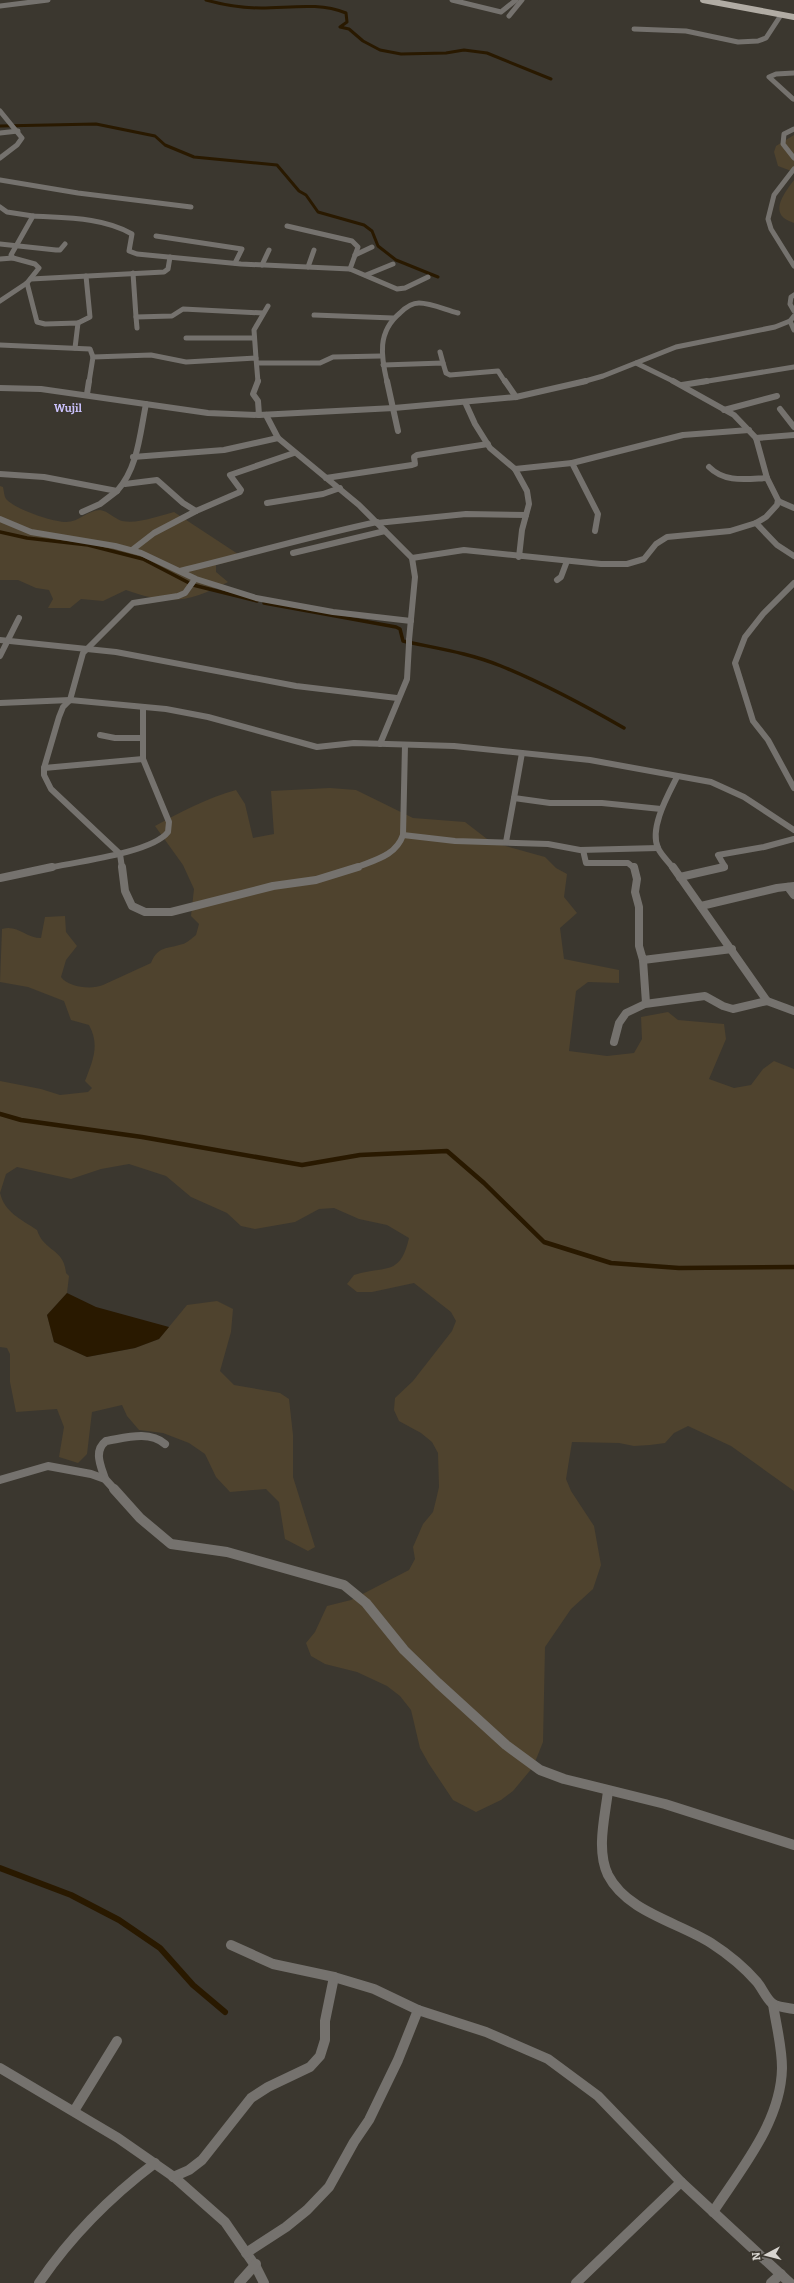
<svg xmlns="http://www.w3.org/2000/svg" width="794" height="2283" font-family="Bitter,serif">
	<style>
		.green { fill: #4f432e }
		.water { fill: #291900 }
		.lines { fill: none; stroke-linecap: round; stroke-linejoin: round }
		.stream-far3 { stroke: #291900; stroke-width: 3 }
		.stream-far2 { stroke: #291900; stroke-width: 3.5 }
		.stream-far1 { stroke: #291900; stroke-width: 4.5 }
		.stream { stroke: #291900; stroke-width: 6 }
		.minor-far3 { stroke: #75726e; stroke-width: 5 }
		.minor-far2 { stroke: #75726e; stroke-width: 6 }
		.minor-far1 { stroke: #75726e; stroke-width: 8 }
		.minor { stroke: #75726e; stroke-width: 10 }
		.tertiary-far1 { stroke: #75726e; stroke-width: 5 }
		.tertiary { stroke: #75726e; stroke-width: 6 }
		.primary { stroke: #b1aca4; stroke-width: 6 }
		.labels { text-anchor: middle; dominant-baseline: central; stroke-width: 4; stroke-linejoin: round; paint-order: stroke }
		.far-quarter-label { font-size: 11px; font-weight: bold; fill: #cbc2fc; stroke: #3b372f }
	</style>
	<rect width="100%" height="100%" fill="#3b372f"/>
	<g class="green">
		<polygon points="794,135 794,172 778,166 774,152 776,146"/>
		<path d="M794,180V223C768,215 782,196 794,180Z"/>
		<path d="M0,486L3,487C4,491 4,496 6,499C15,509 52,522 66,522C79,522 88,510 100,510C108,511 115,519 122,521C139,524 158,516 174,512L244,558L216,565V572L228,582C189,603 168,605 126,590L103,601L81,599L70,608H48L53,599L49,590L36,588L18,580H0Z"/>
		<path d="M330,788L356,790L413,818L465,822L491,842L545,857L556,868L567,874L564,897L577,913L560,928L564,959L619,970V983L588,982L576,991L569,1051L607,1056L634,1053L642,1039L641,1017L668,1012L678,1020L724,1024L726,1039L709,1079L734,1088L751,1085L763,1069L774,1061L794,1069V1491L731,1446L688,1426L674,1433L665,1443L650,1445L634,1446L619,1443L572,1442L566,1479L571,1491L594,1526L601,1565L593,1589L571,1609L545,1647L543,1742L533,1767L513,1791L501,1800L476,1812L453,1800L429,1764L420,1748L411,1710L400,1696L387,1686L357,1672L325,1664L311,1656L306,1643L315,1632L327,1606L351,1600L409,1570L415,1559L413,1547L423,1524L433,1512L436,1500L439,1487L438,1453L432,1442L421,1433L399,1421L394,1410L395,1398L413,1381L452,1331L456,1321L451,1312L414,1283L372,1292H357L347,1284L354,1275C386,1265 400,1277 409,1238L387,1225L359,1219L334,1208L319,1209L295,1222L255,1229L241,1226L227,1213L191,1197L166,1176L129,1164L101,1169L71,1179L17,1167L6,1174L0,1193V1081L41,1089L60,1095L88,1092L92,1088L85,1081C93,1060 100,1045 89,1025L71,1020L64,1001L28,987L0,982L2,929C17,924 26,938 41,938L45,917L65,916L66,932L77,946L66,960L61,977C68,987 91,990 103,985L151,963C158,946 167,949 183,944C187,943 192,938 196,935L199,924L191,916L194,889L183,865L155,826C181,812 207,798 236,790L245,804L253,838L274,834L271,791Z"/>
		<path d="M0,1193C5,1213 21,1219 37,1230C44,1252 64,1248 66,1273L69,1276L67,1293L47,1315L54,1342L87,1357L135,1348L159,1339L187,1305L217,1301L233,1309L231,1332L220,1371L234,1385L280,1393L289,1399L293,1435V1477L315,1547L308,1551L285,1539L279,1502L266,1489L230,1492L216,1477L205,1454L189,1443L163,1433L139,1430L127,1416L122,1405L92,1412L87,1454L78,1463L59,1457L64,1427L57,1409L16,1412L10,1382V1354L7,1348L0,1347Z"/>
	</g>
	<polygon class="water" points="67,1293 96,1307 169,1327 159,1339 135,1348 87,1357 54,1342 47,1315"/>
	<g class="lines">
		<g class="stream-far3">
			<path d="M206,0C224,5 242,8 261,8C290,8 318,2 346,13L347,22L340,27L349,29L363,41L380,50L401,54L446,53L464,50L487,53L551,79"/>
			<polyline points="0,126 96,124 155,136 165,145 194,157 277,165 299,191 306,195 318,212 364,225 372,231 378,246 396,260 438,277"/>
		</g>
		<g class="stream-far2">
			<polyline points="0,532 27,538 88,545 143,559 193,585 257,601"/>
			<path d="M264,603L396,627L400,629L403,641C435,648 470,653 501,666C543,683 584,705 624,728"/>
		</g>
		<polyline class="stream-far1" points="0,1114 21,1120 142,1137 302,1165 360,1155 447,1151 484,1183 544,1242 611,1263 679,1268 794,1267"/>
		<polyline class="stream" points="0,1868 71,1895 119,1920 160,1948 193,1985 225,2012"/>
		<g class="minor-far3">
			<polyline points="452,0 501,12 516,0"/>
			<polyline points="0,6 48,0"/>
			<polyline points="509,16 522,0"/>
			<polyline points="634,29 686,31 738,42 758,41 766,38 781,15"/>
			<polyline points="793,99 769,77 776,74 794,73"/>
			<polyline points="794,129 784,134 783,144 794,158"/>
			<polyline points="0,133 18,131"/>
			<polyline points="794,169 774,195 768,219 771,229 794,266"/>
			<polyline points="0,180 78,193 191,207"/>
			<path d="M33,216C65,218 103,217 132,234L129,251L137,254L241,264L350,269L358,247L352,241L287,226"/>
			<polyline points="156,236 242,249 235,263"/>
			<polyline points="0,244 56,250 60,250 65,244"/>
			<polyline points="355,255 372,247"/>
			<polyline points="0,259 13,258"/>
			<polyline points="262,265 269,250"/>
			<polyline points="308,267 314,250"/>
			<polyline points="350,269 397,289 405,288 428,277"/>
			<polyline points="133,273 136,317 172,316 183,309 263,313"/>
			<polyline points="366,275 393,264"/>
			<polyline points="31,279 164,272 168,269 170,257"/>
			<polyline points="27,283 37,322 45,324 78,323 75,348"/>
			<polyline points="794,295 791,297 790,304 794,311"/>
			<polyline points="314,315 393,318"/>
			<polyline points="136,317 137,328"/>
			<polyline points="790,321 794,330"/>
			<polyline points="78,323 90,317 86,276"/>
			<polyline points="186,338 253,338"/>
			<polyline points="0,345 90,349 93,357"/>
			<polyline points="440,352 443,363"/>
			<polyline points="256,358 254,330 268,306"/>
			<polyline points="258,363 320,363 333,357 381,356"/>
			<polyline points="636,363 675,382"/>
			<polyline points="383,365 443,363 446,373 450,375 498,371 505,382"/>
			<polyline points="89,382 93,357 151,355 186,362 256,358 258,382"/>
			<path d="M387,382C381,356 377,332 400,313C404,309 412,303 419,303C431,303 446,310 458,313"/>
			<polyline points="582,382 603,376 676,347 775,327 790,321 794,316"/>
			<polyline points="702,382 794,367"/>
		</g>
		<g class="minor-far2">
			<polyline points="258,381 253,394 258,401 259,415"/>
			<polyline points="387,381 398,431"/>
			<polyline points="505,381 516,397"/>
			<polyline points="682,385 707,381"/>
			<polyline points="0,388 41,389 208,413 259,415 394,408 516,397 586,381"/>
			<polyline points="87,394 89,381"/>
			<polyline points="465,402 475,424 490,448 515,469 527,491 529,504 522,530 519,557"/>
			<polyline points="780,409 794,427"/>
			<polyline points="724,410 777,396"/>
			<polyline points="266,415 278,438 359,505 412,558 415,577 409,640"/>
			<polyline points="756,438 794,435"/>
			<polyline points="133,457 224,450 278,438"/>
			<polyline points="572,463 683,435 749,430"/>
			<path d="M709,467C725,483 746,479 767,478"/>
			<polyline points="515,469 572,463 598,514 595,531"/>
			<path d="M0,474L44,477L117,491C138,468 140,433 146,404"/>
			<polyline points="326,478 412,465 415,464 414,457 417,455 488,444"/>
			<polyline points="125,484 157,480 183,503 196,511 240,492 241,490 230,475 294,453"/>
			<polyline points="778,501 794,508"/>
			<polyline points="267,503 323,494 340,488"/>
			<polyline points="82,512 100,504 117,491"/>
			<polyline points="0,519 31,532 115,546 141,553 196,579 256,598 333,612 411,621"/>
			<polyline points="377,523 466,514 526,515"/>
			<polyline points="756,523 777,545 794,556"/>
			<polyline points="132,550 154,533 196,511"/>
			<polyline points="293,553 385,531"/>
			<polyline points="412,558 464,550 601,564 627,564 644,559 656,544 667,537 730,531 756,523 766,517 777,505 778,500 767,478 756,438 734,415 673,381"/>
			<path d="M180,571C246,555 311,536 377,522"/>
			<polyline points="557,580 561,577 567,561"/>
			<polyline points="794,583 763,614 745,637 735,663 753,721 768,740 794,788"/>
			<polyline points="0,640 116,652 296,686 397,698"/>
			<polyline points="0,656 19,618"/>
			<polyline points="0,703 70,700 166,709 208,717 317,747 354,743 454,746 590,760 711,782 744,797 794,830"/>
			<polyline points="100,735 115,738 142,738"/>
			<polyline points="380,744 407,679 409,644"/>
			<polyline points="522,753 514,798 550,803 602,803 661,809"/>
			<polyline points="44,768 143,759"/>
			<polyline points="403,835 455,841 548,844 580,850 658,848"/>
			<polyline points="506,842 514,798"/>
			<polyline points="583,850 586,863 628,863 634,868"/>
			<path d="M48,868C75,862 152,853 168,832L169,822L143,759V707"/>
			<polyline points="122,868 120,854 51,789 44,775 44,768 59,717 63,707 70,700 83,653 133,603 178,596 185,593 195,579"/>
			<path d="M355,868C374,860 396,856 403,835L405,745"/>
			<path d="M673,868C669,862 661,855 658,848C649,828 668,795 677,777"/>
			<polyline points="720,868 725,867 718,855 764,847 794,839"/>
		</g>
		<g class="minor-far1">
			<polyline points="122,867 125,891 132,906 145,912 171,912 273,886 316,880 358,867"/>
			<polyline points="634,867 637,879 635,892 639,907 639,946 643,960 732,949"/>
			<polyline points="673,867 767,1001 794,1011"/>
			<polyline points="680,877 724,867"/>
			<polyline points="0,878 52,867"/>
			<polyline points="788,887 794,895"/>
			<polyline points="701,906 777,888 794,886"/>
			<polyline points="643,960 646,1003"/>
			<polyline points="614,1042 619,1023 626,1013 645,1004 705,996 723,1006 733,1009 767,1001"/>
			<path d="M105,1479C101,1466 93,1451 106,1441C125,1438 149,1430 165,1444"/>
			<polyline points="0,1480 48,1466 91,1474 105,1479 115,1490"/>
		</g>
		<g class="minor">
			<polyline points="114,1489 140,1518 171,1544 227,1552 344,1585 366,1603 404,1650 438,1683 506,1745 540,1770 564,1779 665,1804 794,1845"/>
			<path d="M608,1791C605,1817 596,1850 608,1875C627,1912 678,1922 711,1943C728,1954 744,1967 757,1982C762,1988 767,2000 773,2004C778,2007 788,2008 794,2009"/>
			<polyline points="334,1977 374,1989 418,2010 486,2032 548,2059 598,2096 681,2182 790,2283"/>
			<polyline points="0,2068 118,2138 174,2177 225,2222 256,2267 264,2283"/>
			<polyline points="74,2111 117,2041"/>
			<polyline points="173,2177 189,2170 202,2160 251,2098 268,2087 310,2067 320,2056 325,2040 325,2021 334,1977 273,1964 231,1945"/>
			<path d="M713,2212C741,2169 781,2122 782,2068C782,2046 776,2025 773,2004"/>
			<polyline points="246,2253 286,2227 307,2210 329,2187 354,2142 369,2120 398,2060 418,2010"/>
			<path d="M39,2283C71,2236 110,2197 155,2163"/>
			<polyline points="239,2283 256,2264"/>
			<polyline points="576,2283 681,2182"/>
			<polyline points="771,2283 781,2274"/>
		</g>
		<g class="tertiary-far1">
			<polyline points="0,111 22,138 17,145 0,158"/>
			<polyline points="0,207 7,212 33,216 11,255 13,258 35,264 39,268 27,283 0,301"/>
		</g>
		<polyline class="tertiary" points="409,640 409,644"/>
		<polyline class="primary" points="703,0 794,17"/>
	</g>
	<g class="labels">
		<g class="far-quarter-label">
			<text x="68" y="408">Wujil</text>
		</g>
	</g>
	<g transform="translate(766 2255) rotate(263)" stroke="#3b372f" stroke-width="3" paint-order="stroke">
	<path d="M0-3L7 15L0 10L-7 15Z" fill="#d8d5d0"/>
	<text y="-6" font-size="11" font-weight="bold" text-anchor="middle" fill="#d8d5d0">N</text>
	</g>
</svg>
